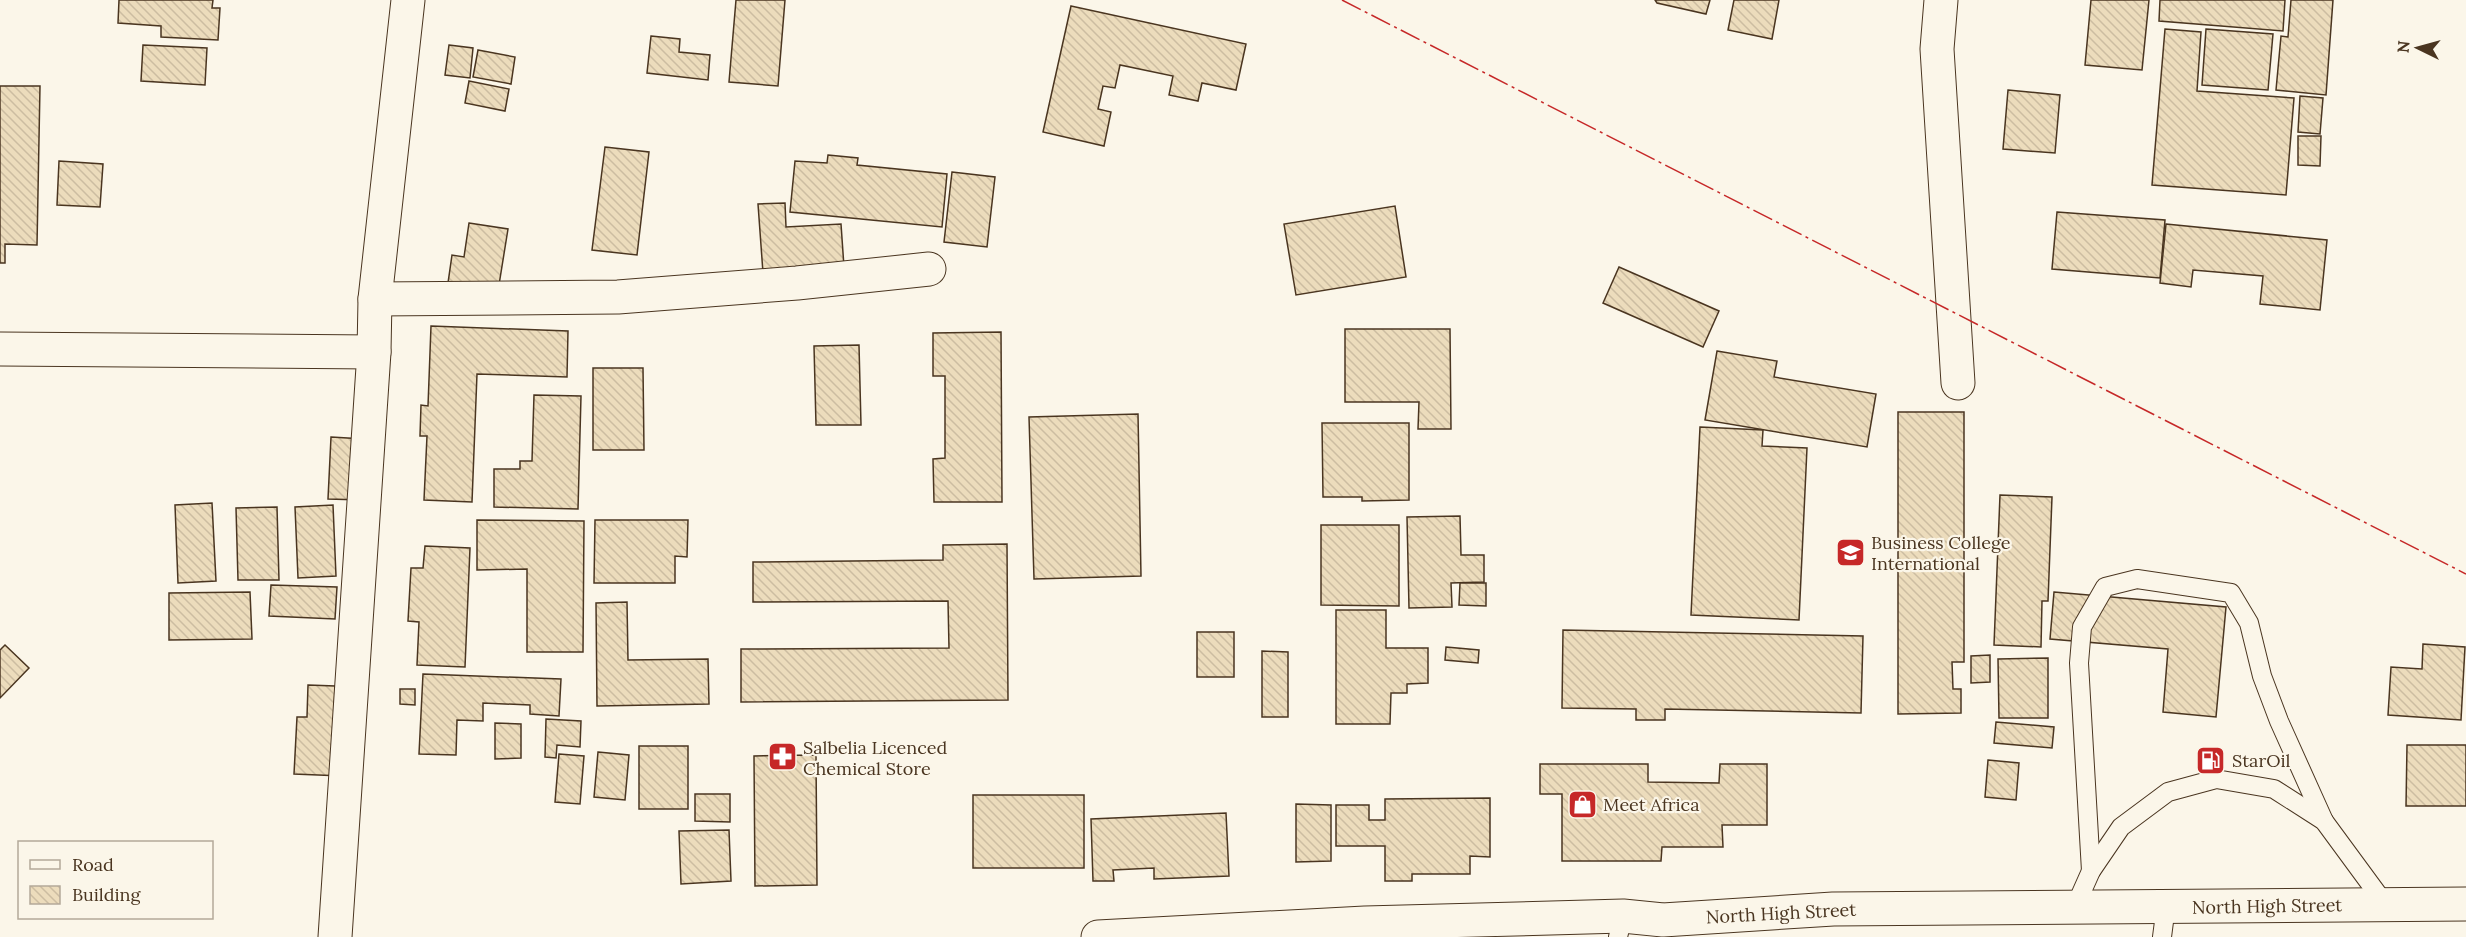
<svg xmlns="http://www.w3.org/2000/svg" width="2466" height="937" font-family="Lora,serif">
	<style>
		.building { fill: url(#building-back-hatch); stroke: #4a3520; stroke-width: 1.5 }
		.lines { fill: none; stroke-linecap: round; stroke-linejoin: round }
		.service-casing { stroke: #4a3520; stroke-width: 20 }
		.minor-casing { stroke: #4a3520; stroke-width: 35 }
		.trunk-casing { stroke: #4a3520; stroke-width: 35 }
		.service { stroke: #fbf6e9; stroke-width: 18 }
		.minor { stroke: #fbf6e9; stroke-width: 33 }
		.trunk { stroke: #fbf6e9; stroke-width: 33 }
		.power { stroke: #c62828; stroke-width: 1.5; stroke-dasharray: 21 4.5 3 4.5; stroke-linecap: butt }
		.labels { text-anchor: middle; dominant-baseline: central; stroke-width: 4.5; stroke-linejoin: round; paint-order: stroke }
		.poi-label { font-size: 18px; fill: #4a3520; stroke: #fbf6e9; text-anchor: start }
		.street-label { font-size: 18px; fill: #4a3520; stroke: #fbf6e9 }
	</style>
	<defs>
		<pattern id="building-back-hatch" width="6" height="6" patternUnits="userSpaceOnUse" patternTransform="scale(1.5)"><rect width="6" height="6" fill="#ecdcbc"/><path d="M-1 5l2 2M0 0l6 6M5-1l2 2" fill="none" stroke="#ccbda1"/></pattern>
	</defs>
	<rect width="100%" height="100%" fill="#fbf6e9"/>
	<g class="building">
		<polygon points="119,0 213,0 212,8 220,8 218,40 161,37 161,26 118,23"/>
		<polygon points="736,0 785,0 778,86 729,82"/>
		<polygon points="1655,0 1710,0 1706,14 1657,3"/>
		<polygon points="1734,0 1779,0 1772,39 1728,30"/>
		<polygon points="2091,0 2149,0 2142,70 2085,65"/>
		<polygon points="2160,0 2285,0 2283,31 2159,21"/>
		<polygon points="2291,0 2333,0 2326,95 2276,90 2281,36 2288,37"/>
		<polygon points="1071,6 1246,44 1236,90 1202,83 1198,101 1169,95 1173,76 1120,65 1115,88 1103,86 1098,109 1111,112 1104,146 1043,132"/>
		<polygon points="2165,29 2201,32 2197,91 2294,98 2286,195 2152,185"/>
		<polygon points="2206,29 2273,34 2268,90 2202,85"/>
		<polygon points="651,36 680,39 679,52 710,55 708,80 647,73"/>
		<polygon points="143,45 207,48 205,85 141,81"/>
		<polygon points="449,45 473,48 470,78 445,75"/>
		<polygon points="478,50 515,57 511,84 473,77"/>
		<polygon points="469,81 509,89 505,111 465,103"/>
		<polygon points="0,86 40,86 37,245 5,244 5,263 0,263"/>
		<polygon points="2008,90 2060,95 2055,153 2003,149"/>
		<polygon points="2300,96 2323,98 2320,134 2298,132"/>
		<polygon points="2298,136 2321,136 2320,166 2298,165"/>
		<polygon points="605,147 649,152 637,255 592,250"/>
		<polygon points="828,155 858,158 857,165 947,174 942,227 790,212 795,161 827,163"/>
		<polygon points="59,161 103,164 100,207 57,205"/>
		<polygon points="952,172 995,177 987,247 944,242"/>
		<polygon points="785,203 786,227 841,224 844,267 763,273 758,204"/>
		<polygon points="1395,206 1406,277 1296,295 1284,224"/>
		<polygon points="2057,212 2165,220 2160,278 2052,269"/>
		<polygon points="469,223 508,229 498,291 448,283 452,255 464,257"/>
		<polygon points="2166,224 2327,240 2320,310 2260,304 2263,276 2193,270 2191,287 2160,283"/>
		<polygon points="1619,267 1719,311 1703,347 1603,303"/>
		<polygon points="431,326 568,331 567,377 477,374 472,502 424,500 427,436 420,436 421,405 428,406"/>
		<polygon points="1345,329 1450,329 1451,429 1418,429 1419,402 1345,402"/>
		<polygon points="1001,332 1002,502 934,502 933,459 945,458 945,376 933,376 933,333"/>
		<polygon points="859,345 861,425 816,425 814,346"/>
		<polygon points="1717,351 1777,361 1774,377 1876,394 1867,447 1705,420"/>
		<polygon points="593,368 643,368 644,450 593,450"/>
		<polygon points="534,395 581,396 578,509 494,507 494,469 520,469 520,461 532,461"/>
		<polygon points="1898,412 1964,412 1964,662 1952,662 1953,689 1961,689 1961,713 1898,714"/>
		<polygon points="1138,414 1141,576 1034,579 1029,417"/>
		<polygon points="1322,423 1409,423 1409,500 1362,501 1362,497 1323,497"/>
		<polygon points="1700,427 1763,430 1762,446 1807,448 1799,620 1691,615"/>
		<polygon points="331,437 364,439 362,500 328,499"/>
		<polygon points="2000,495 2052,497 2048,601 2042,601 2041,647 1994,645"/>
		<polygon points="212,503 216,581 178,583 175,505"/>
		<polygon points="333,505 336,576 298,578 295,507"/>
		<polygon points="277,507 279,580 238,580 236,508"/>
		<polygon points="1460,516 1461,555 1484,555 1484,582 1451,583 1452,607 1409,608 1407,517"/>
		<polygon points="477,520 584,521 583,652 527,652 527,569 477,570"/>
		<polygon points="595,520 688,520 687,557 675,556 675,583 594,583"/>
		<polygon points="1321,525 1399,525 1399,606 1321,605"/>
		<polygon points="1007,544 1008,700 741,702 741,649 949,648 948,601 753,602 753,562 943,560 943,545"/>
		<polygon points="425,546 470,548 465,667 417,665 419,622 408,621 411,568 423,568"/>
		<polygon points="1460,583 1486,583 1486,606 1459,605"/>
		<polygon points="271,585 337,587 335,619 269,616"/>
		<polygon points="250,592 252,639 169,640 169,593"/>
		<polygon points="2054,592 2226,607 2216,717 2163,712 2168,649 2050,639"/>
		<polygon points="627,602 628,660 708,659 709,704 597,706 596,603"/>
		<polygon points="1336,610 1386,610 1386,648 1428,648 1428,683 1407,684 1407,693 1391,693 1390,724 1336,724"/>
		<polygon points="1563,630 1863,636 1861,713 1665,709 1665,720 1636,720 1636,709 1562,708"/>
		<rect x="1197" y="632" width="37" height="45"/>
		<polygon points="2423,644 2465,647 2461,720 2388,715 2391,667 2422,669"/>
		<polygon points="5,645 29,668 0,698 0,650"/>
		<polygon points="1446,647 1479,650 1478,663 1445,660"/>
		<polygon points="1262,651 1288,652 1288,717 1262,717"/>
		<polygon points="1990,655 1990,682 1971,683 1971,656"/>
		<polygon points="2048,658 2048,718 1999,718 1998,659"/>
		<polygon points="423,674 561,679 559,716 530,714 530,705 483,703 483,721 457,720 456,755 419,754"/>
		<polygon points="308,685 335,686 334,716 342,776 294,774 297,717 307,717"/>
		<polygon points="400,689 415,689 415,705 400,704"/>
		<polygon points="546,719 581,721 580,747 557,745 556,758 545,757"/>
		<polygon points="1996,722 2054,727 2052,748 1994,743"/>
		<polygon points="495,723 521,724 521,758 495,759"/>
		<polygon points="2407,745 2466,745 2466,806 2406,806"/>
		<rect x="639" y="746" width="49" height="63"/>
		<polygon points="598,752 629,755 625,800 594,797"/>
		<polygon points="559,754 584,756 580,804 555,802"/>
		<polygon points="816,755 817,885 755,886 754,756"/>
		<polygon points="1988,760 2019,763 2016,800 1985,797"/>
		<polygon points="1540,764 1648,764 1648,782 1719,783 1720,764 1767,764 1767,825 1722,825 1723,847 1662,847 1661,861 1562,861 1562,794 1540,794"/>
		<polygon points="695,794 730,794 730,822 695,821"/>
		<rect x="973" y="795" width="111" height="73"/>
		<polygon points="1490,798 1490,857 1470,856 1470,874 1412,874 1412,881 1385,881 1385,846 1336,846 1336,805 1369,805 1369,820 1385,820 1385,799"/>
		<polygon points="1296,804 1331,805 1331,861 1296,862"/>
		<polygon points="1226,813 1229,876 1154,879 1154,868 1113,870 1114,881 1093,881 1091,819"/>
		<polygon points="729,830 731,881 681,884 679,831"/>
	</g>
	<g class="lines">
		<defs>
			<g id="service">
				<polyline points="2091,871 2079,663 2082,627 2105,587 2137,579 2231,593 2249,623 2262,676 2279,721 2324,821"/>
				<polyline points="2075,907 2091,871 2121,827 2168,792 2216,779 2274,789 2324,821 2385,904"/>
				<polyline points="1618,937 1623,916"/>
				<polyline points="2162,937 2166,906"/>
			</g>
			<g id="minor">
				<polyline points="1941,0 1937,49 1958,383"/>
				<polyline points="375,299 618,297 797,283 929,269"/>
				<polyline points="0,349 374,352"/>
				<polyline points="335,937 374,352 375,299 408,0"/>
			</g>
			<polyline id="trunk" points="1098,937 1365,923 1623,916 1663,920 1833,909 2466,904"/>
		</defs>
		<use href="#service" class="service-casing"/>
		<use href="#minor" class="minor-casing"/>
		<use href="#trunk" class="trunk-casing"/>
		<use href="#service" class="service"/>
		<use href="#minor" class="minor"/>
		<use href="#trunk" class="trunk"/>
		<polyline class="power" points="1342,0 2466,574"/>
	</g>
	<defs>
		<symbol id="school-square" viewBox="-11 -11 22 22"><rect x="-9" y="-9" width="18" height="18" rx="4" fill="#c62828" stroke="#fbf6e9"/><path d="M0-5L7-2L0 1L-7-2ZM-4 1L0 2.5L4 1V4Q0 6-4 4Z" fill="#fff"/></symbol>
		<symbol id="pharmacy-square" viewBox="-11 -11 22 22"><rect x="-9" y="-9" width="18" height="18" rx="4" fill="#c62828" stroke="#fbf6e9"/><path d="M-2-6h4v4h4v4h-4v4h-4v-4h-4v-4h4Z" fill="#fff"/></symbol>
		<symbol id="fuel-square" viewBox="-11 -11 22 22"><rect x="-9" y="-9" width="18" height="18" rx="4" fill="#c62828" stroke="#fbf6e9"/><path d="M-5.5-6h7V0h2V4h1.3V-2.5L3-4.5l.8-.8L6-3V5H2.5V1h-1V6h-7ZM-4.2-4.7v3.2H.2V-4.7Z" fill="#fff"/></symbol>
		<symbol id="shop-square" viewBox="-11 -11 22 22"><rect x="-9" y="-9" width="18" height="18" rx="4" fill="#c62828" stroke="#fbf6e9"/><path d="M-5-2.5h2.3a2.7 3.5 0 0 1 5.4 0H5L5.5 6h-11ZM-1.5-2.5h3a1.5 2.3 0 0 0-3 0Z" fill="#fff"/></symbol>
	</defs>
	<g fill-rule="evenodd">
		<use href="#school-square" x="1834" y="536" width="33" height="33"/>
		<use href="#pharmacy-square" x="766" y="740" width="33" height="33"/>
		<use href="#fuel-square" x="2194" y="744" width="33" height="33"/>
		<use href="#shop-square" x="1566" y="788" width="33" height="33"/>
	</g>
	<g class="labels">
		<g class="poi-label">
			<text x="1871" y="542">Business College<tspan x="1871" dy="21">International</tspan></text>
			<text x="803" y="747">Salbelia Licenced<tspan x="803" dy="21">Chemical Store</tspan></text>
			<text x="2232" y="760">StarOil</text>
			<text x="1603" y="804">Meet Africa</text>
		</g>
		<g class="street-label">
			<text transform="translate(2267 906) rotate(-1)">North High Street</text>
			<text transform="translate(1781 913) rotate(-3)">North High Street</text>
		</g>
	</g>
	<rect x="18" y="841" width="195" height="78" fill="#fbf6e9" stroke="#b4a999" stroke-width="1.5"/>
	<rect x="30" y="860" width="30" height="9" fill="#fbf6e9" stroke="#b4a999" stroke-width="1.5"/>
	<text x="72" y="871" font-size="18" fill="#4a3520">Road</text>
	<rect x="30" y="886" width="30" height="18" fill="url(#building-back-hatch)" stroke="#b4a999" stroke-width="1.5"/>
	<text x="72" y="901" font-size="18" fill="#4a3520">Building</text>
	<g transform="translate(2418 48) rotate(275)" stroke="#fbf6e9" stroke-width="4.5" paint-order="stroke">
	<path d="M0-4.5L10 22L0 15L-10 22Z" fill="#4a3520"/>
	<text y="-9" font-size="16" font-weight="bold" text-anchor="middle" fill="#4a3520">N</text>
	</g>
</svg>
